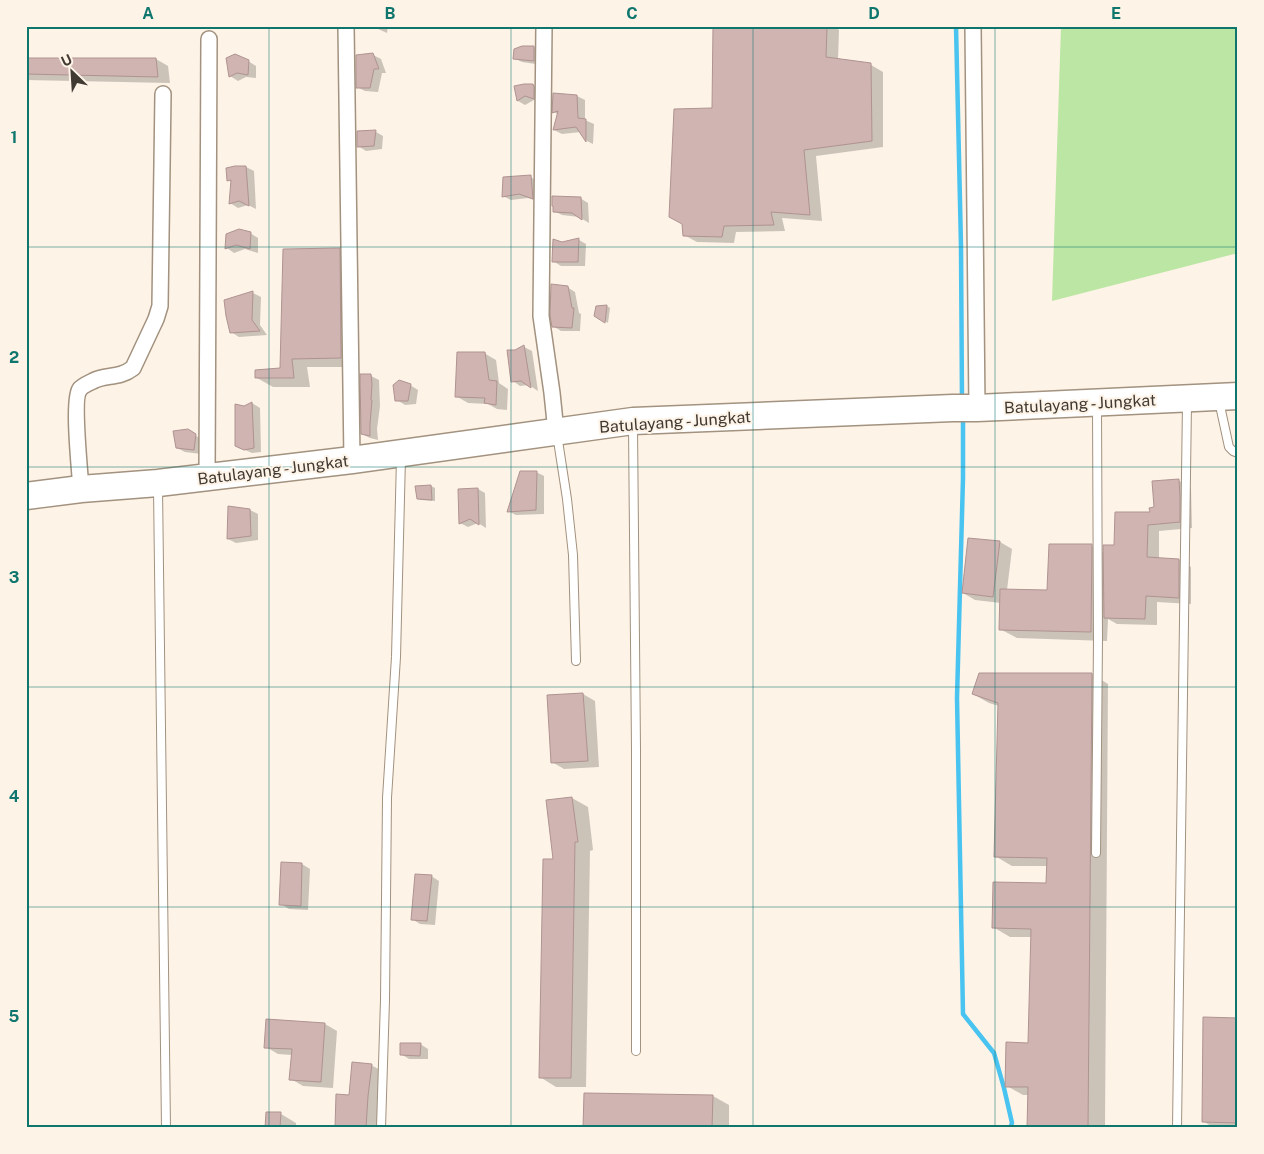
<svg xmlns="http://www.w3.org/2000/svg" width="1264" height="1154" font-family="'Public Sans',sans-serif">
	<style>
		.green { fill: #bce6a4 }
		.shadow { fill: #0003 }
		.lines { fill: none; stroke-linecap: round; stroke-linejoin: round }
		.stream { stroke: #49c4f1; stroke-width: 4.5 }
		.building { fill: #d0b4b2; stroke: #af9391 }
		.service-casing { stroke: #a2927f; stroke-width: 10 }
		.minor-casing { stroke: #a2927f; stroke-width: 18 }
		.trunk-casing { stroke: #a2927f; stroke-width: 29 }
		.service { stroke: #fff; stroke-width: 8 }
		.minor { stroke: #fff; stroke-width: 15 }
		.trunk { stroke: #fff; stroke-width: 26 }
		.grid { fill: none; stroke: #0f766e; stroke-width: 1; stroke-opacity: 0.55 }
		.labels { text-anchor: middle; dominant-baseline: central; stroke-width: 4; stroke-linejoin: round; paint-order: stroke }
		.street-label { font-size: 16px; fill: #413a32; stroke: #fef3e7 }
		.neatline { fill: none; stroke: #0f766e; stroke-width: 2 }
		.grid-label { font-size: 16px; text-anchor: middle; font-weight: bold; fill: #0f766e }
	</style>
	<rect width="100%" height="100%" fill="#fef3e7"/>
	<polygon class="green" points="1061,26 1238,26 1238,253 1052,301"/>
	<g class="shadow">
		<polygon points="362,26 388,26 387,33 376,28 364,28"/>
		<polygon points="563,26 579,26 579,28"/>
		<polygon points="714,26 833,26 839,30 838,60 871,65 883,72 883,147 816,156 822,221 782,218 785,231 736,232 734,243 697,242 684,235 713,109"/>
		<polygon points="522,47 534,47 542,51 542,65 522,62 514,58"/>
		<polygon points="373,55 381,59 386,73 382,73 378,92 365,91 357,87"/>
		<polygon points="26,59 156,59 168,66 170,83 26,80"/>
		<polygon points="248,61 256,66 256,78 246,77 238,81 230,76"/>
		<polygon points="532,85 541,89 541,102 534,100 525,105 518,101 516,87"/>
		<polygon points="577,96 585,100 585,120 594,124 593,144 587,141 581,132 562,134 554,130 559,115 554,112"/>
		<polygon points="376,132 383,136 382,149 366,151 358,146"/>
		<polygon points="246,167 254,171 256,209 248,205 238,208 230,203 232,182 228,180"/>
		<polygon points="530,177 538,181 540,202 528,198 511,200 503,196"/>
		<polygon points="580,198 588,203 589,223 579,217 562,215 554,211"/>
		<polygon points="250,233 258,238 258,253 245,249 234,253 227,248"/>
		<polygon points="579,240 586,244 585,266 561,266 553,261 562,244"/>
		<polygon points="339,249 355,258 357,367 307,367 310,387 273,387 257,378 281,369"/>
		<polygon points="567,287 575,292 579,313 581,314 580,331 561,331 553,326"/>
		<polygon points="253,293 261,297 260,325 267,335 239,337 231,332"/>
		<polygon points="607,306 610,308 608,323 596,315"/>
		<polygon points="524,347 532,351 538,391 529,385 520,386 513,381 516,352"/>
		<polygon points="484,353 496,360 499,383 508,389 507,410 497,409 488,404 468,403 456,396"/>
		<polygon points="371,376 379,380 380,406 377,429 378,440 370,438 362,434"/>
		<polygon points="410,385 418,390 416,404 405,405 397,400"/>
		<polygon points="252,403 260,408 261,452 252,453 236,446 244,408"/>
		<polygon points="188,431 203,440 201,454 185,452 177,448"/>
		<polygon points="536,472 544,476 544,514 516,515 508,511"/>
		<polygon points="1178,480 1191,488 1192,528 1159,531 1159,559 1179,560 1191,567 1191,604 1157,602 1157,625 1117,624 1108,619 1107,641 1017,638 1000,629 1001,603 975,600 963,593 1000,542 1012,549 1007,590 1049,591 1092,546 1104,553 1115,546 1151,514"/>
		<polygon points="431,486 435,488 435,501 421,500 418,498"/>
		<polygon points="478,489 485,493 486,528 478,523 468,527 460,523"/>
		<polygon points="250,510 258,514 258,540 236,543 228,539"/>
		<polygon points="1092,674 1108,684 1105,1128 1029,1128 1029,1095 1023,1095 1007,1086 1029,1044 1032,937 1010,937 993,927 1047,884 1048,866 1012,866 995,856 999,706 989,703 973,694"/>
		<polygon points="583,694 595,701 599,767 564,769 552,762"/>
		<polygon points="572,798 588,807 593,850 590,851 586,1087 556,1087 540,1077 554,860"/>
		<polygon points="283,863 302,864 310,869 308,910 289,909 281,904"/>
		<polygon points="431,876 439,881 435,925 420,924 412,919"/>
		<polygon points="1238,1019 1238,1128 1214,1128 1203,1121"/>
		<polygon points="325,1024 337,1031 333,1088 303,1086 291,1079 292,1055 278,1054 266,1047"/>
		<polygon points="420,1044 428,1049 428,1059 409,1059 401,1054"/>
		<polygon points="371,1065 382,1071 377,1128 336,1128 350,1096"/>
		<polygon points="713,1096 729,1105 729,1128 585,1128"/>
		<polygon points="281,1114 296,1123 296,1127 298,1128 267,1128"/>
	</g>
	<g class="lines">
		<g class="stream">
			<polyline points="956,26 961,246 962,400"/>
			<polyline points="963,415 963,478 957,698 963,1014 994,1053 1004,1088 1012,1123 1010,1128"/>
		</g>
	</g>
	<g class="building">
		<polygon points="713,26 827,26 826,57 871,63 872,141 804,150 810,215 771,212 774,225 724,226 722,237 683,236 682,224 669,217 674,109 712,108"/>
		<polygon points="522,46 534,46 534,61 513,59 514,49"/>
		<polygon points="373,53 379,69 374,69 370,88 356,88 356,55"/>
		<polygon points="235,54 249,60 248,75 237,73 229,77 226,58"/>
		<polygon points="26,58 156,58 158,77 26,74"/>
		<polygon points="524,84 533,84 534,87 534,99 525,96 517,101 514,86"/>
		<polygon points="553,93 577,95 578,118 586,119 586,142 576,127 553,130 558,111 552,113"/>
		<polygon points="376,130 374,146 357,147 357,131"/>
		<polygon points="235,166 246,166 249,206 239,201 229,204 231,180 227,181 226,168"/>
		<polygon points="531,175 533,199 519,194 502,197 503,177"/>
		<polygon points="552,196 581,197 582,220 572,213 553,212 553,206 552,206"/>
		<polygon points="239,229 251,232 250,249 236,245 225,249 226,234"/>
		<polygon points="579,238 578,262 552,262 553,239 562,242"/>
		<polygon points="340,248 341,358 292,359 294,378 255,378 255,370 280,368 283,249"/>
		<polygon points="551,284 568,286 572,308 574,308 572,328 552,327 550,315"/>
		<polygon points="253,291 252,320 260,331 230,333 226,316 224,300"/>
		<polygon points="607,305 605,323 594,316 596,306"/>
		<polygon points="524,345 531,388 521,381 511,382 507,350 515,350"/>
		<polygon points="457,352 485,352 489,380 497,381 496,405 484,403 485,398 455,397"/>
		<polygon points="360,374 371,374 372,384 371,400 372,400 370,424 370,436 361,434"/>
		<polygon points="399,380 411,384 408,401 395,401 393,385"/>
		<polygon points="252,402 254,448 244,450 235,446 235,404 244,406"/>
		<polygon points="188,429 196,434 194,450 176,448 173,431"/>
		<polygon points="520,471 537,471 536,510 507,512"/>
		<polygon points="1179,479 1180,497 1180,522 1148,525 1147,557 1179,559 1179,598 1146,596 1145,619 1104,618 1103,545 1114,545 1115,512 1150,512 1149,508 1154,507 1152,481"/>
		<polygon points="431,485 432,500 417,499 415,486"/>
		<polygon points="478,488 479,525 470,519 459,524 458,489"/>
		<polygon points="228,506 250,509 251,536 227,539"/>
		<polygon points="968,538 1000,541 993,597 962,593"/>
		<polygon points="1049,544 1092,544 1091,632 999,630 1000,589 1047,590"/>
		<polygon points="979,673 1092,673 1088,1128 1027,1128 1028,1087 1005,1087 1006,1042 1028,1043 1031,929 992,928 993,882 1046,883 1047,858 994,857 998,703 972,694"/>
		<polygon points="583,693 588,761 551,763 547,695"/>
		<polygon points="572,797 578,842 575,842 571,1078 539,1078 543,859 553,859 546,800"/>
		<polygon points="281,862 302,863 301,906 279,905"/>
		<polygon points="415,874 432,875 427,921 411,920"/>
		<polygon points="1203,1017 1238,1018 1238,1123 1202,1122"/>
		<polygon points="266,1019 325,1023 321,1082 289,1080 292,1049 264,1048"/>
		<polygon points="400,1043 421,1043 420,1056 400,1055"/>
		<polygon points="352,1062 372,1064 368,1096 366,1128 335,1128 336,1094 349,1095"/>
		<polygon points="584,1093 713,1095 712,1128 583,1128"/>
		<polygon points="266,1112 281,1112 280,1128 265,1128"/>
	</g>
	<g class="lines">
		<defs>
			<g id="service">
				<polyline points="1219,401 1229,447 1233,451 1238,453"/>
				<polyline points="633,426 636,749 636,1051"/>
				<polyline points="557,434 567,499 573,555 576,661"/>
				<polyline points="158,488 166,1128"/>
				<polyline points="1096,853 1098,640 1097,407"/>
				<polyline points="381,1128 385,1000 387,798 396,657 401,458"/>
				<polyline points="1177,1128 1187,403"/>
			</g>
			<g id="minor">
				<polyline points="346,26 352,460"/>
				<polyline points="544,26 541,316 552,393 556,432"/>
				<polyline points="973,26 977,408"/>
				<polyline points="207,477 209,39"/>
				<path d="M81,489C80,473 72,398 80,389C82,386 89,383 93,381C106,374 119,379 133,368L156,319L160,306L163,94"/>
			</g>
			<polyline id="trunk" points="26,496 81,489 158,483 352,460 633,421 953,408 977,408 1238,396"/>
		</defs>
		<use href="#service" class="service-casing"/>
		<use href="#minor" class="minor-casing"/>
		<use href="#trunk" class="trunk-casing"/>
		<use href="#service" class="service"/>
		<use href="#minor" class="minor"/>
		<use href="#trunk" class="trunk"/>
	</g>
	<path class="grid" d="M269,26V1128M511,26V1128M753,26V1128M995,26V1128M26,247H1238M26,467H1238M26,687H1238M26,907H1238"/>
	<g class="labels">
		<g class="street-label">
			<text transform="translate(1080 404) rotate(-3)">Batulayang - Jungkat</text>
			<text transform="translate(675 422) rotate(-4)">Batulayang - Jungkat</text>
			<text transform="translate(273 470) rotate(-7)">Batulayang - Jungkat</text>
		</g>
	</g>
	<rect width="1264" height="1154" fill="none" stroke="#fef3e7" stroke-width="55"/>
	<g transform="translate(72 72) rotate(335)" stroke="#fef3e7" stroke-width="4" paint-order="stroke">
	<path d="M0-4L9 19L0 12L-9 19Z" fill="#413a32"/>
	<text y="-8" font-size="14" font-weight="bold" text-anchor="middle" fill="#413a32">U</text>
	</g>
	<rect x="28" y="28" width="1208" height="1098" class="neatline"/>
	<g class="grid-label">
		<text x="148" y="19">A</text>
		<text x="390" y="19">B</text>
		<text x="632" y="19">C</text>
		<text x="874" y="19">D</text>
		<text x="1116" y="19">E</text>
		<text x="14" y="143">1</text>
		<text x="14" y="363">2</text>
		<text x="14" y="583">3</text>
		<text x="14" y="802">4</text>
		<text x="14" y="1022">5</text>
	</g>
</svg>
